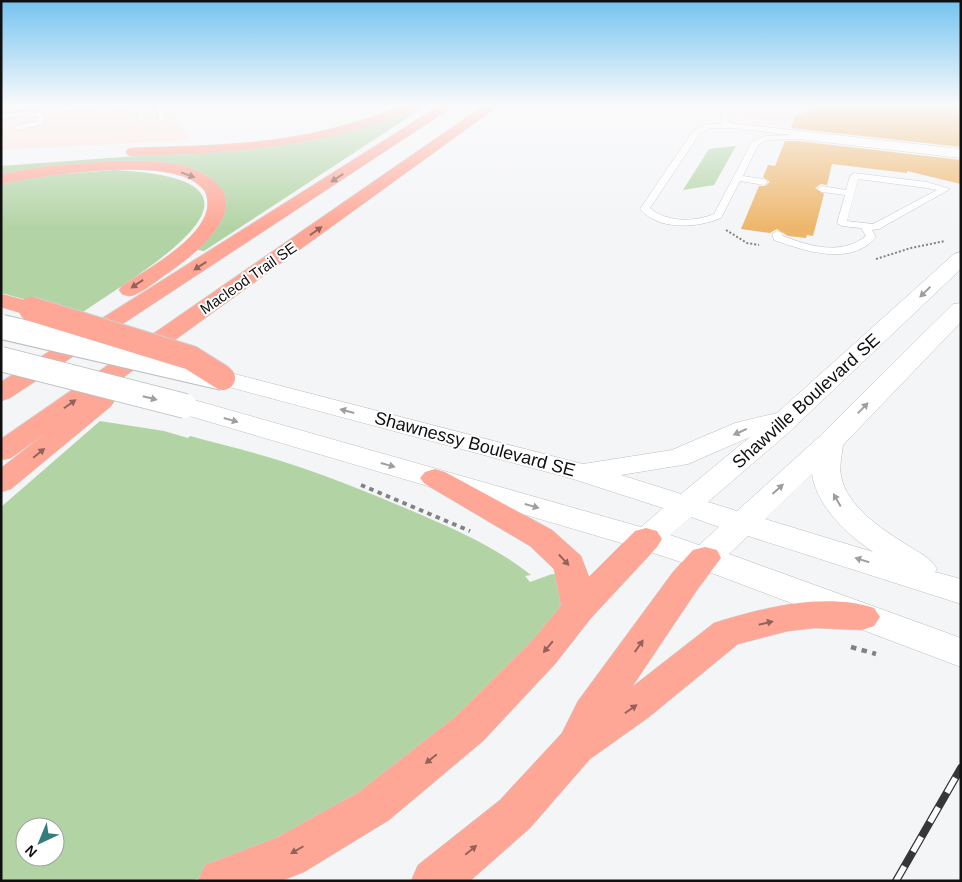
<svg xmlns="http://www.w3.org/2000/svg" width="962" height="882" font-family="Arial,sans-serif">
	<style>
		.commercial { fill: #fee5dd }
		.green { fill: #b2d4a5; fill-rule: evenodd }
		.building { fill: #eeb66c }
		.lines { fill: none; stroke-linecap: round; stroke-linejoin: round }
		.lane-casing { stroke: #bdbec0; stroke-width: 1 }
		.street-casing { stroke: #bdbec0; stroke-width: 1 }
		.secondary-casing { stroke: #bdbec0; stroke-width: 1 }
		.highway-casing { stroke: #cfcfcf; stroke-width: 1 }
		.path-far2 { stroke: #828284; stroke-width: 2; stroke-dasharray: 2 2; stroke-linecap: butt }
		.path-far1 { stroke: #828284; stroke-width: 4; stroke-dasharray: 4.5 4.5; stroke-linecap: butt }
		.path { stroke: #828284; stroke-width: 4.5; stroke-dasharray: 5.5 5.5; stroke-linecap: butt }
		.lane { fill: #fff; fill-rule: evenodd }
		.street { fill: #fff; fill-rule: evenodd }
		.secondary { fill: #fff; fill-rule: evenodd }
		.highway { fill: #fea796; fill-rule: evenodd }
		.rail-casing { stroke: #373738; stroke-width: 8 }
		.rail { stroke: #fff; stroke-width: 5.5; stroke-dasharray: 17; stroke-linecap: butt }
		.secondary-bridge-casing { stroke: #bdbec0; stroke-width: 26; stroke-linecap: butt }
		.highway-bridge-casing { stroke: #cfcfcf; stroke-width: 26; stroke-linecap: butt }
		.secondary-bridge { stroke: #fff; stroke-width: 24 }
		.highway-bridge { stroke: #fea796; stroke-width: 24 }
		.oneway { fill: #93635a }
		.oneway2 { fill: #9f9fa0 }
		.labels { text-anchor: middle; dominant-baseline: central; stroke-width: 4; stroke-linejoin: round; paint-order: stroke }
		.far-street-label { font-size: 15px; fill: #101011; stroke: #fff }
		.street-label { font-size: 18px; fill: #101011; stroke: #fff }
	</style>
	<rect width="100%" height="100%" fill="#f4f5f7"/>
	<g class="commercial">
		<polygon points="99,104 169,104 189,140 1,150 1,114"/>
		<polygon points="313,104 377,104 352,115"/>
		<polygon points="613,104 961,104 961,143 670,110"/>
	</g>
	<g class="green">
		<path d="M419,106L424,107L204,251L197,250C212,234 226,223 225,199L169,167L1,175V166L260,147Z"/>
		<polygon points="736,146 714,185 683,190 709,149"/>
		<path d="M114,170C302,179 149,267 83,312H72L1,293V184L41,176Z"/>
		<path d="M100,421L164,431L188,438L190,436C220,444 249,451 278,460C326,475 372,494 417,513C457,530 497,548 531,575L525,576L530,582L552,574L566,576L565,616L406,770L216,874L190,881H1V507ZM25,827H55V857H25Z"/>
	</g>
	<g class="building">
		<polygon points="825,104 961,104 961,147 791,128 796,116"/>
		<polygon points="785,141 798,141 961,160 961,184 907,171 907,173 832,164 827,185 821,184 815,188 824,194 813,236 807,235 806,238 788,236 777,229 770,233 741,229 759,186 765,186 770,182 763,177 768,165 775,166"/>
	</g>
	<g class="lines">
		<defs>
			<g id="lane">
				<path d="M62,104H69V106L122,104L142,109L147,119L140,121L136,112C113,104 90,108 66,111L62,109Z"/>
				<polygon points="154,104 161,104 165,120 159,120"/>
				<polygon points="680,104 687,105 682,115 679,115 675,113"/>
				<path d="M722,108L729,110V123L961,149V153L945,152L961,153V158L798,139L767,140L758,145L743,176L764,179L768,182L764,185L740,181L721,218C697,228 659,231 640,209L693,131L707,124H721ZM711,128H733L792,135L765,136L752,142L714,214C694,222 668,223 650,208L700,133Z"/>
				<polygon points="33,111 45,113 43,124 19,130 15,128 16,126 37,121 38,116 1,118 1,114"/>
				<path d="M854,173L927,182L950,189L879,229L872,230L876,237C851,267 805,251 774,240L772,234L777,231L781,232L783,236C809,246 841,256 866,236L861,228L842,226L837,223L845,195L822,192L817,189L822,186L846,190L850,176ZM858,179L927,188L937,190L873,224L847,221Z"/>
			</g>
			<polygon id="street" points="1,104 53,104 47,108 1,111"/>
			<path id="secondary" d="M961,252V269L787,434L708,502L737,511L819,437L953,304L961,303V322L843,445C842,455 839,466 841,476C847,507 882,529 907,545C918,552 930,557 937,569L935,572L961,579V604L748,536L729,554L961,638V667L693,566L635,547L176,412L172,406L176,400L185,398L194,400L641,527L663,508L570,478L214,383L211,378L214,373L223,371L583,464L672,450L735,423L777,413L954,254ZM750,437L681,494L621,475L688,464ZM812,474C817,507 847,534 873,552L765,519ZM691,517L719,527L699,545L670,535Z"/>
			<g id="highway">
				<path d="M406,104H424C418,112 400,116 390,119C302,150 225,153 133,156L128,155L126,152L128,149L133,148C187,146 243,146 297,136C334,130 371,118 406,104Z"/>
				<polygon points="442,104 457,104 10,398 1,401 1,382"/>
				<polygon points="486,104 501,104 99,395 110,397 114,402 110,407 11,489 1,492 1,468 47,432 11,458 1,460 1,439"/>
				<path d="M111,161C140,161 175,159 202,173C263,204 192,257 162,277C154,283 145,290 136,294C131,297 127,296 122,294L119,290L122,286C148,268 223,230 205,191C201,187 196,182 190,179C149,159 46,175 1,184V174L48,166Z"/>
				<polygon points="1,294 39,304 42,309 39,314 31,316 1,307"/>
				<polygon points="435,469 445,472 552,530 581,556 589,577 635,531 646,528 657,531 662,539 657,547 591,618 555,664 483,741 389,820 304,872 281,881 198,881 205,865 276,838 359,792 455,717 529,644 561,606 554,569 530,546 425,484 420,478 425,472"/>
				<path d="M705,547L717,550L721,558L697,590L632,687L714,623C762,608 825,592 874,608L880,617L874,626L862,630L815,628L788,631L738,644L649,717L590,759L530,828L470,881H411L418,865L500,800L562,733L578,701L673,572L693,550Z"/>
			</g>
		</defs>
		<use href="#lane" class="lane-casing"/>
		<use href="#street" class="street-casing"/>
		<use href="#secondary" class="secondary-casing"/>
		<use href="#highway" class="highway-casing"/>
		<g class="path-far2">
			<polyline points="726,230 747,243 759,245"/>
			<polyline points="876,259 911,248 945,241"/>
		</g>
		<polyline class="path-far1" points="361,485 470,531"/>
		<polyline class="path" points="851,647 876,654"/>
		<use href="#lane" class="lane"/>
		<use href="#street" class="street"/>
		<use href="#secondary" class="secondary"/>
		<use href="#highway" class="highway"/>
		<defs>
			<polyline id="rail" points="896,881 961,768"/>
		</defs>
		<use href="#rail" class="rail-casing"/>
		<use href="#rail" class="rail"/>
		<defs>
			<g id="secondary-bridge">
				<polyline points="2,327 223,378"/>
				<polyline points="1,359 185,406"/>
			</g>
			<polyline id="highway-bridge" points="31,309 191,358 223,378"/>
		</defs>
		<use href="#secondary-bridge" class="secondary-bridge-casing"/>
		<use href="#highway-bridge" class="highway-bridge-casing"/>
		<use href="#secondary-bridge" class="secondary-bridge"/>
		<use href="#highway-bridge" class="highway-bridge"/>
	</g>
	<defs><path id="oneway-solid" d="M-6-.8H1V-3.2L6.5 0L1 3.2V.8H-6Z" transform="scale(1.25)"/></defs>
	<g class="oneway">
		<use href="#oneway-solid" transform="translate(188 175) rotate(20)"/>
		<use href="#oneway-solid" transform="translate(337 178) rotate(147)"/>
		<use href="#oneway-solid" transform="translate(316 231) rotate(-35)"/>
		<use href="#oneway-solid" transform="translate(200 266) rotate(147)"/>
		<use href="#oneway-solid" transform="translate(137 284) rotate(146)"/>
		<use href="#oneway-solid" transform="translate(70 404) rotate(-35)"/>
		<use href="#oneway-solid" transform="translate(39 453) rotate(-39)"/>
		<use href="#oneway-solid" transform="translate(564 560) rotate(47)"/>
		<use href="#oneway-solid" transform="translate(766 623) rotate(-13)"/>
		<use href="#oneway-solid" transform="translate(639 646) rotate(-55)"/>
		<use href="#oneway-solid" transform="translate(548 647) rotate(130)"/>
		<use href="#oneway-solid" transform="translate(631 709) rotate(-35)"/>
		<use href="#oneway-solid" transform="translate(431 759) rotate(141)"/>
		<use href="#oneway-solid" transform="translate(297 850) rotate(150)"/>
		<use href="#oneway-solid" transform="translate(471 850) rotate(-40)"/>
	</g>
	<g class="oneway2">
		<use href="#oneway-solid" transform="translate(925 292) rotate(136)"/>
		<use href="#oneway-solid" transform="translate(150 398) rotate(14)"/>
		<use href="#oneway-solid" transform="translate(863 408) rotate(-46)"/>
		<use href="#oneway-solid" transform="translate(347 411) rotate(-165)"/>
		<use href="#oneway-solid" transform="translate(231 420) rotate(16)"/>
		<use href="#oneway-solid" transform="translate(740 432) rotate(156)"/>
		<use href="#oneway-solid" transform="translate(388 465) rotate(16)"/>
		<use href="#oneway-solid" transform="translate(778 489) rotate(-42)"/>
		<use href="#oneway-solid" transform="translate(837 500) rotate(-120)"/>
		<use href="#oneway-solid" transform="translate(532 506) rotate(16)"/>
		<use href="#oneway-solid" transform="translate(862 560) rotate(-163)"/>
	</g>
	<linearGradient id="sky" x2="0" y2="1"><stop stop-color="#75c3f0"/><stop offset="0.46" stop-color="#fafafb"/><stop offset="1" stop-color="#fafafb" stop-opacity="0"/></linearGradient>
	<rect width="962" height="228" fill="url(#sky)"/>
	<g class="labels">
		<g class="far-street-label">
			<text transform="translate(248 278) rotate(-35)">Macleod Trail SE</text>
		</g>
		<g class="street-label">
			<text transform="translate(806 401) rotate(-42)">Shawville Boulevard SE</text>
			<text transform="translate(475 444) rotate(15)">Shawnessy Boulevard SE</text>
		</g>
	</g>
	<rect width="962" height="882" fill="none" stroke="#101011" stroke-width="5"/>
	<g transform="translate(40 842) rotate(224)"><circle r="24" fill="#ffffff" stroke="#9f9fa0"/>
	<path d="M0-4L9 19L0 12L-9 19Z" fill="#347d7d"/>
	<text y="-8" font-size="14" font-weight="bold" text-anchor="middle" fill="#101011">N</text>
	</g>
</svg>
